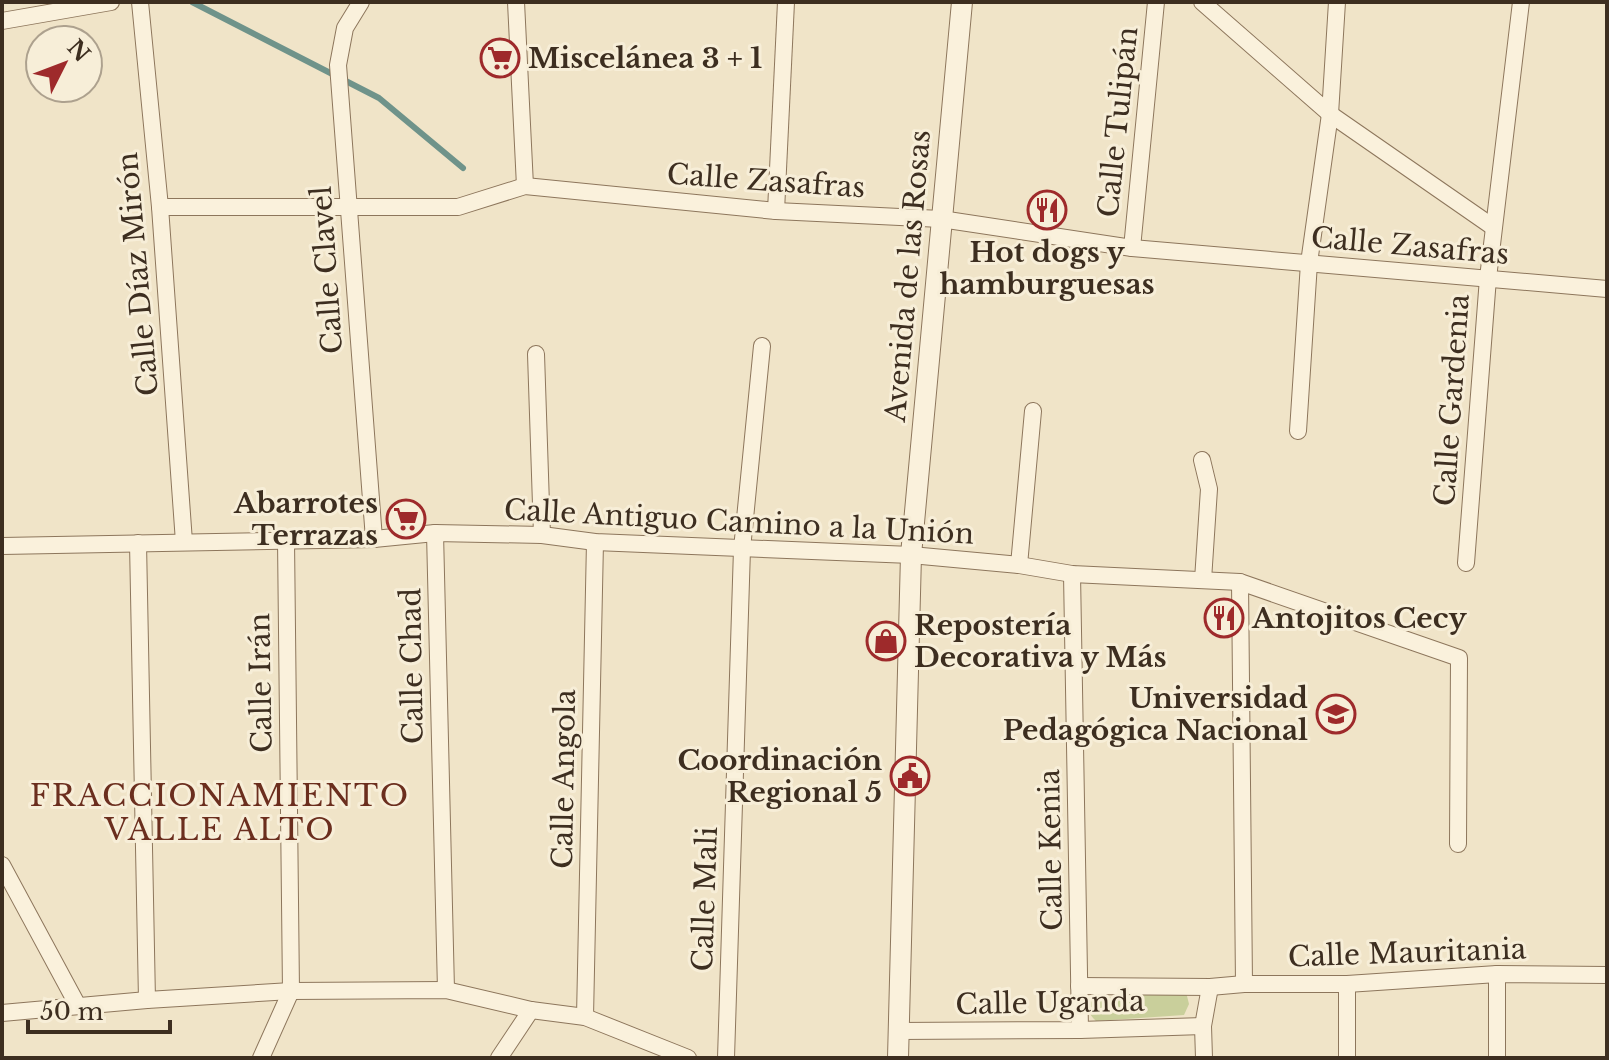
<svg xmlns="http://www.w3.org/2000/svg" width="1609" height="1060" font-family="'Libre Baskerville',serif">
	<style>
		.green { fill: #c9cf9b }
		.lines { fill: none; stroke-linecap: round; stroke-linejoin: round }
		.stream { stroke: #6f938a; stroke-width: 6 }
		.minor-casing { stroke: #8d765c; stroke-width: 18 }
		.tertiary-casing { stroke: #8d765c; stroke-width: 22 }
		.minor { stroke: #faf1dc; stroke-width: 16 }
		.tertiary { stroke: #faf1dc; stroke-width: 20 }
		.labels { text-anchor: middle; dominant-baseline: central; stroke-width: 6; stroke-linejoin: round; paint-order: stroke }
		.poi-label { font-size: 28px; font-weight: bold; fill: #3d2e20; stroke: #f7eed8; text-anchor: start }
		.street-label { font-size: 28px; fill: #3d2e20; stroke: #f7eed8 }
		.neighbourhood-label { font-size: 30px; letter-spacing: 2px; fill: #6b2e1e; stroke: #f7eed8 }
	</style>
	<rect width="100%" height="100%" fill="#f0e4c8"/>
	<path class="green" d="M1186,992L1189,1004L1184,1015L1096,1021C1089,1015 1086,1007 1089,999Z"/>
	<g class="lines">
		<polyline class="stream" points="192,2 379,98 463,168"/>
		<defs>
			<g id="minor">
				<polyline points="140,2 160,207 184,542"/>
				<polyline points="361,2 345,28 338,65 374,539"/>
				<polyline points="516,2 525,186"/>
				<polyline points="1202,2 1330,114 1493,227"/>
				<polyline points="2,21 111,2"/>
				<polyline points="160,207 458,207 525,186 776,211 941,219 1132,248 1607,289"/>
				<polyline points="776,211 786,2"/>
				<polyline points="1132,248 1156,2"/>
				<polyline points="536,354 542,535"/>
				<polyline points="1298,431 1309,263 1330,114 1337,2"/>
				<polyline points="1202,460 1209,489 1203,580"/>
				<polyline points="435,533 446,990"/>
				<polyline points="138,543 147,1000"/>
				<polyline points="2,546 374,539 435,533 542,535 595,542 911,555 1019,565 1072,574 1240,582 1459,658 1458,844"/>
				<polyline points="1466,563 1488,278 1521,2"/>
				<polyline points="1019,565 1033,411"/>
				<polyline points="1072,574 1080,1030"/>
				<polyline points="1240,582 1244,984"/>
				<polyline points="2,865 78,1006"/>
				<polyline points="1497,974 1497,1058"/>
				<polyline points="1079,986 1210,987 1244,984 1347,984 1497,974 1607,975"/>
				<polyline points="2,1013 147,1000 291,991 446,990 531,1010 585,1017 688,1058"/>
				<polyline points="585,1017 595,542"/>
				<polyline points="898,1031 1080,1030 1203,1026"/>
				<polyline points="261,1058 291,991 286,540"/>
				<polyline points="499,1058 531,1010"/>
				<polyline points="726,1058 742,549 762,346"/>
				<polyline points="1204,1058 1203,1026 1210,987"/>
				<polyline points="1347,1058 1347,984"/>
			</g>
			<polyline id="tertiary" points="898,1058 911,555 962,2"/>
		</defs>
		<use href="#minor" class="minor-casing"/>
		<use href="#tertiary" class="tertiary-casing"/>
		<use href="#minor" class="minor"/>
		<use href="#tertiary" class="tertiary"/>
	</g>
	<defs>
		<symbol id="supermarket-ring" viewBox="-11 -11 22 22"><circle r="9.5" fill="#f7eed8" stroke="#9e2a2b" stroke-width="1.5"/><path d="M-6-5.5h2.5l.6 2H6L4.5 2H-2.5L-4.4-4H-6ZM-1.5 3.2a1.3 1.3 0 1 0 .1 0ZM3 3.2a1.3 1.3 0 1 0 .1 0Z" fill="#9e2a2b"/></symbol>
		<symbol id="restaurant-ring" viewBox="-11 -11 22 22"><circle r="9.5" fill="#f7eed8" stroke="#9e2a2b" stroke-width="1.5"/><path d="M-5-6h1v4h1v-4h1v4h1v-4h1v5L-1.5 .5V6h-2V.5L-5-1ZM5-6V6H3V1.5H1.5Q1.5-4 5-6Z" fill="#9e2a2b"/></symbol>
		<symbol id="shop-ring" viewBox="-11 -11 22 22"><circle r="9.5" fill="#f7eed8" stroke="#9e2a2b" stroke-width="1.5"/><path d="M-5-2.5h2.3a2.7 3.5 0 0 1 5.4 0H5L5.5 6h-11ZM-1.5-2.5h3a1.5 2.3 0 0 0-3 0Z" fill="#9e2a2b"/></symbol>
		<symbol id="university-ring" viewBox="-11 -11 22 22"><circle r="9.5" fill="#f7eed8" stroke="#9e2a2b" stroke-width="1.5"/><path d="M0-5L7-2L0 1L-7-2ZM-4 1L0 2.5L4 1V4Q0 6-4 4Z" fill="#9e2a2b"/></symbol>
		<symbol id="civic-ring" viewBox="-11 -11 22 22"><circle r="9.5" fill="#f7eed8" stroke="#9e2a2b" stroke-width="1.5"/><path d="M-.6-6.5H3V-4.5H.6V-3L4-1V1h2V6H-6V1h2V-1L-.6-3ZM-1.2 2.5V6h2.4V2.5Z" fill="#9e2a2b"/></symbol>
	</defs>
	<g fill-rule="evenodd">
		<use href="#supermarket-ring" x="478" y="36" width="44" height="44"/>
		<use href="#restaurant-ring" x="1025" y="188" width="44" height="44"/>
		<use href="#supermarket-ring" x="384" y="497" width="44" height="44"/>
		<use href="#restaurant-ring" x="1202" y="596" width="44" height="44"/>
		<use href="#shop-ring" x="864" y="619" width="44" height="44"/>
		<use href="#university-ring" x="1314" y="692" width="44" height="44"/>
		<use href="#civic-ring" x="888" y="754" width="44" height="44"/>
	</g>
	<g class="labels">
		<g class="poi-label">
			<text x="528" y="58">Miscelánea 3 + 1</text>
			<text x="1047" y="252" text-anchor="middle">Hot dogs y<tspan x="1047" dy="32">hamburguesas</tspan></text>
			<text x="378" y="503" text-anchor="end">Abarrotes<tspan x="378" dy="32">Terrazas</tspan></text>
			<text x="1252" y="618">Antojitos Cecy</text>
			<text x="914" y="625">Repostería<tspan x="914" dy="32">Decorativa y Más</tspan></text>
			<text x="1308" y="698" text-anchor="end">Universidad<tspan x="1308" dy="32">Pedagógica Nacional</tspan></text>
			<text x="882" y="760" text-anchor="end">Coordinación<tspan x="882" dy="32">Regional 5</tspan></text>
		</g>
		<g class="street-label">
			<text transform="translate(1118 122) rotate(-84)">Calle Tulipán</text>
			<text transform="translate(766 181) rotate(4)">Calle Zasafras</text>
			<text transform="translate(1410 246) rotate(5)">Calle Zasafras</text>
			<text transform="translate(327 270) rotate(-94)">Calle Clavel</text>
			<text transform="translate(138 274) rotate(-95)">Calle Díaz Mirón</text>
			<text transform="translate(908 276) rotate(-85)">Avenida de las Rosas</text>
			<text transform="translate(1452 400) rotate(-86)">Calle Gardenia</text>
			<text transform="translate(739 522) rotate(3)">Calle Antiguo Camino a la Unión</text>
			<text transform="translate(412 666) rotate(-91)">Calle Chad</text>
			<text transform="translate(261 683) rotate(-91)">Calle Irán</text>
			<text transform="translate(564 779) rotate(-89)">Calle Angola</text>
			<text transform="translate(1051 850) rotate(-91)">Calle Kenia</text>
			<text transform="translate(705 899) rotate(-88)">Calle Mali</text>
			<text transform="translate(1407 953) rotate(-2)">Calle Mauritania</text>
			<text transform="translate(1050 1003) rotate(-1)">Calle Uganda</text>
		</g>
		<g class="neighbourhood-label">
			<text x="220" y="795">FRACCIONAMIENTO<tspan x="220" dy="34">VALLE ALTO</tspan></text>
		</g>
	</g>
	<rect width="1609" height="1060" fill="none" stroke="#3d2e20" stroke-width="8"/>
	<g transform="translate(64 64) rotate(48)"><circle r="38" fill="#f7eed8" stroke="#ada18e" stroke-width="2"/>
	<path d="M0-6L14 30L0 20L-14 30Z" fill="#9e2a2b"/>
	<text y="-12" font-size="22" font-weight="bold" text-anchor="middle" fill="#3d2e20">N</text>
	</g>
	<path d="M28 1020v12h142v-12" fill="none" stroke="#3d2e20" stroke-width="4"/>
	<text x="40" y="1020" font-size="24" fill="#3d2e20" stroke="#f7eed8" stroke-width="6" paint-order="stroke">50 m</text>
</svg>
